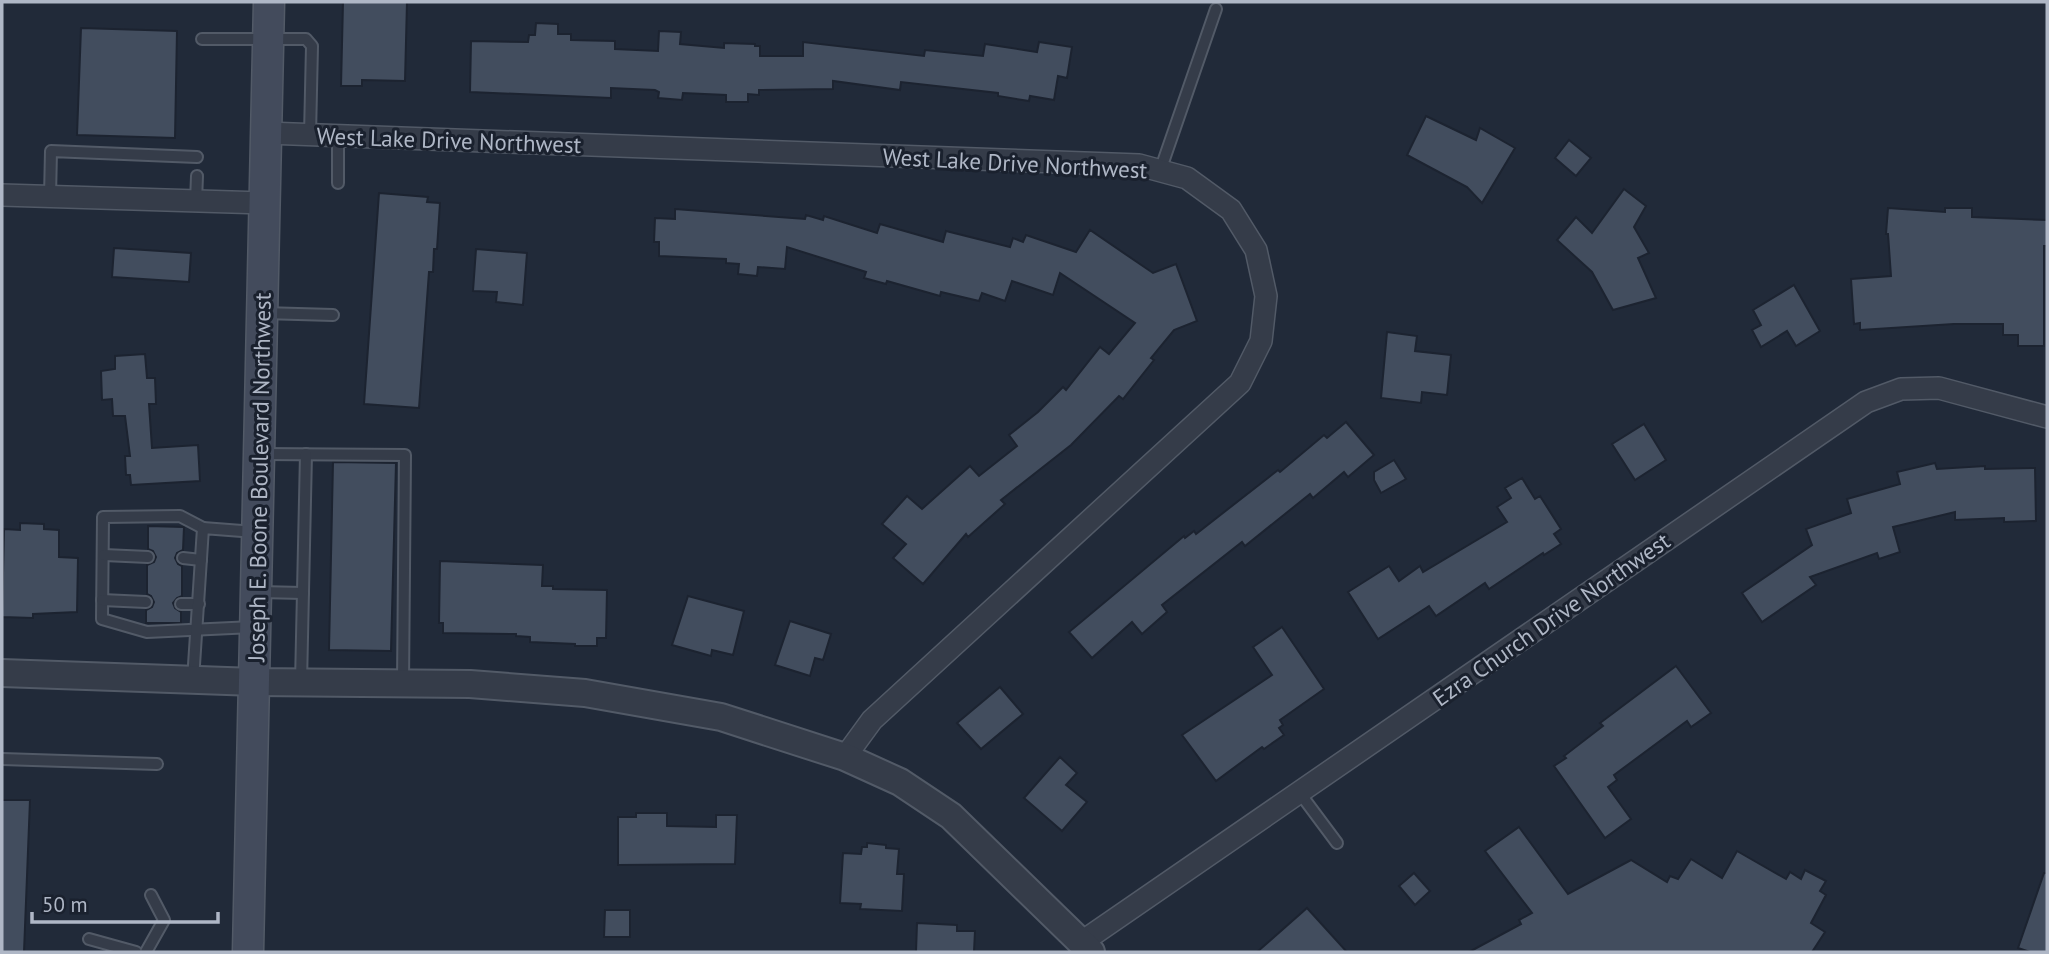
<svg xmlns="http://www.w3.org/2000/svg" width="2049" height="954" font-family="'PT Sans',sans-serif">
	<style>
		.building { fill: #424d5e; stroke: #1c2330; stroke-width: 2 }
		.lines { fill: none; stroke-linecap: round; stroke-linejoin: round }
		.service-casing { stroke: #525a67; stroke-width: 14 }
		.minor-casing { stroke: #525a67; stroke-width: 24 }
		.tertiary-casing { stroke: #525a67; stroke-width: 30 }
		.secondary-casing { stroke: #525a67; stroke-width: 33 }
		.service { stroke: #353c49; stroke-width: 10 }
		.minor { stroke: #353c49; stroke-width: 21 }
		.tertiary { stroke: #353c49; stroke-width: 26 }
		.secondary { stroke: #434b5c; stroke-width: 30 }
		.labels { text-anchor: middle; dominant-baseline: central; stroke-width: 6; stroke-linejoin: round; paint-order: stroke }
		.street-label { font-size: 23px; fill: #afb7c6; stroke: #1a212e }
	</style>
	<rect width="100%" height="100%" fill="#212a39"/>
	<g class="building">
		<polygon points="343,2 407,2 405,81 362,80 362,86 341,86"/>
		<polygon points="536,23 558,24 558,34 571,34 571,40 615,41 615,49 658,51 659,31 681,32 680,44 724,48 724,43 755,44 755,46 760,46 760,56 803,56 803,42 924,56 925,50 983,56 985,44 1037,52 1039,42 1072,47 1067,78 1058,76 1054,100 1030,96 1029,101 998,96 998,93 901,82 900,90 833,81 833,89 759,90 759,95 748,94 748,102 726,102 726,95 683,93 682,100 658,98 659,92 655,90 611,88 611,98 470,92 471,41 528,42 529,35 535,35"/>
		<polygon points="81,28 177,31 175,138 77,135"/>
		<polygon points="1426,116 1476,140 1480,128 1515,148 1482,203 1467,187 1407,155"/>
		<polygon points="1569,140 1591,158 1576,176 1555,158"/>
		<polygon points="1624,189 1646,206 1634,227 1649,253 1638,258 1656,298 1613,310 1592,272 1557,240 1576,217 1592,233"/>
		<polygon points="379,193 428,197 427,202 440,203 437,249 434,249 433,272 429,272 419,408 364,404"/>
		<polygon points="1888,208 1945,212 1945,208 1972,208 1972,217 2047,220 2047,246 2044,246 2044,346 2018,346 2018,335 2003,335 2003,324 1954,324 1860,330 1860,323 1854,324 1851,279 1891,276 1888,234 1886,234"/>
		<polygon points="675,209 805,219 806,215 823,220 824,216 877,233 880,224 943,242 946,231 1010,247 1013,238 1023,242 1026,235 1076,252 1090,230 1153,273 1176,264 1197,321 1174,330 1151,358 1154,360 1123,399 1119,396 1071,445 1001,500 1005,504 968,537 966,534 923,584 893,558 906,544 882,524 907,496 922,509 970,466 979,476 1017,446 1009,435 1038,412 1063,387 1066,390 1100,347 1109,354 1135,323 1060,273 1053,295 1012,281 1005,301 982,293 979,301 941,292 940,296 887,281 886,284 864,278 866,272 787,247 785,269 758,267 757,276 738,274 739,264 726,263 726,259 659,256 659,242 654,242 655,218 675,219"/>
		<polygon points="114,248 191,253 189,282 112,277"/>
		<polygon points="476,249 527,253 523,305 496,302 497,292 473,291"/>
		<polygon points="1794,285 1820,331 1796,346 1787,331 1761,347 1752,330 1761,325 1753,310"/>
		<polygon points="1387,332 1417,336 1415,351 1451,355 1447,395 1422,392 1421,403 1381,398"/>
		<polygon points="145,354 147,378 155,378 156,404 149,404 152,448 198,445 200,481 131,485 130,475 126,475 125,456 130,456 125,416 113,416 112,399 102,400 101,371 115,369 115,356"/>
		<polygon points="1346,422 1374,455 1348,477 1344,472 1313,498 1310,494 1245,546 1242,542 1162,605 1167,612 1142,634 1132,622 1092,658 1069,632 1184,536 1185,538 1194,531 1196,534 1278,470 1280,472 1324,435 1327,438"/>
		<polygon points="1644,424 1666,460 1635,480 1612,444"/>
		<polygon points="1394,460 1406,479 1381,493 1374,480 1374,472"/>
		<polygon points="333,462 396,463 391,651 329,650"/>
		<polygon points="1935,463 1937,469 1985,466 1985,469 2035,468 2036,521 2004,522 2004,518 1955,520 1955,512 1893,527 1900,552 1879,559 1877,553 1810,577 1816,585 1762,622 1742,593 1812,545 1806,529 1851,513 1847,499 1900,484 1897,472"/>
		<polygon points="1522,478 1535,499 1540,496 1561,529 1554,534 1561,544 1544,555 1543,553 1489,589 1485,583 1436,616 1429,606 1378,639 1348,592 1389,566 1399,581 1420,566 1423,572 1507,522 1497,507 1511,498 1505,488"/>
		<polygon points="20,523 44,524 44,529 59,530 59,557 78,558 77,612 33,614 33,618 2,617 4,529 20,530"/>
		<polygon points="148,526 184,527 183,550 177,553 175,558 178,564 182,566 182,596 177,598 173,603 175,608 181,612 181,623 146,623 146,610 152,607 154,602 151,596 147,594 147,565 154,562 156,557 153,551 148,549"/>
		<polygon points="440,561 543,565 542,586 553,586 553,589 607,590 606,638 597,638 597,646 575,646 575,644 530,642 530,637 516,636 516,634 443,633 443,623 439,623"/>
		<polygon points="688,596 744,611 733,655 712,650 711,656 672,645"/>
		<polygon points="790,621 831,634 823,660 815,658 810,676 775,665"/>
		<polygon points="1282,627 1324,689 1280,720 1283,725 1279,728 1284,735 1264,749 1262,747 1216,781 1182,735 1272,675 1253,647"/>
		<polygon points="1676,666 1711,713 1691,727 1687,721 1614,775 1617,780 1608,787 1631,819 1605,838 1554,766 1566,758 1564,756 1603,726 1600,723"/>
		<polygon points="1000,687 1023,714 981,749 957,723"/>
		<polygon points="1060,757 1077,773 1066,785 1087,802 1062,831 1024,798"/>
		<polygon points="2,800 30,800 24,952 2,952"/>
		<polygon points="636,813 667,813 667,826 716,827 716,815 737,815 735,864 618,865 618,817 636,817"/>
		<polygon points="1519,827 1568,894 1631,860 1667,882 1670,876 1678,879 1691,859 1722,878 1737,851 1786,879 1790,872 1801,879 1805,870 1826,881 1820,891 1826,895 1811,923 1825,932 1812,952 1469,952 1521,924 1519,920 1532,913 1485,851"/>
		<polygon points="867,843 886,845 886,848 899,849 897,874 904,874 902,911 860,909 861,904 840,903 843,853 861,854 862,847 867,847"/>
		<polygon points="1414,873 1430,891 1415,905 1399,886"/>
		<polygon points="2044,873 2047,873 2047,952 2030,952 2018,948"/>
		<polygon points="1307,908 1347,952 1257,952"/>
		<polygon points="605,910 630,910 630,937 604,937"/>
		<polygon points="917,923 957,925 957,931 975,931 974,952 916,952"/>
	</g>
	<g class="lines">
		<defs>
			<g id="service">
				<polyline points="202,39 306,39 312,46 310,135"/>
				<polyline points="338,136 338,183"/>
				<polyline points="1160,171 1216,9"/>
				<polyline points="50,197 51,151 197,157"/>
				<polyline points="196,201 197,176"/>
				<polyline points="263,313 333,315"/>
				<polyline points="262,454 405,455 403,684"/>
				<polyline points="203,528 180,516 103,517 102,619 147,632 253,627"/>
				<polyline points="104,555 148,557"/>
				<polyline points="183,558 201,560"/>
				<polyline points="259,592 303,593"/>
				<polyline points="102,600 146,602"/>
				<polyline points="181,604 199,604"/>
				<polyline points="193,680 203,528 255,532"/>
				<polyline points="301,683 306,454"/>
				<polyline points="2,759 157,764"/>
				<polyline points="1299,792 1337,843"/>
				<polyline points="89,939 136,952"/>
				<polyline points="146,952 164,920 151,895"/>
			</g>
			<g id="minor">
				<polyline points="266,133 1139,165 1187,178 1231,210 1256,250 1266,296 1261,341 1240,383 872,720 845,757"/>
				<polyline points="2,195 265,203"/>
				<polyline points="1082,942 1866,402 1901,389 1939,388 2047,417"/>
			</g>
			<polyline id="tertiary" points="2,673 255,682 470,684 585,693 721,717 845,757 900,782 951,816 1091,952"/>
			<polyline id="secondary" points="248,952 269,2"/>
		</defs>
		<use href="#service" class="service-casing"/>
		<use href="#minor" class="minor-casing"/>
		<use href="#tertiary" class="tertiary-casing"/>
		<use href="#secondary" class="secondary-casing"/>
		<use href="#service" class="service"/>
		<use href="#minor" class="minor"/>
		<use href="#tertiary" class="tertiary"/>
		<use href="#secondary" class="secondary"/>
	</g>
	<g class="labels">
		<g class="street-label">
			<text transform="translate(449 140) rotate(2)">West Lake Drive Northwest</text>
			<text transform="translate(1015 163) rotate(3)">West Lake Drive Northwest</text>
			<text transform="translate(259 477) rotate(-89)">Joseph E. Boone Boulevard Northwest</text>
			<text transform="translate(1551 619) rotate(-35)">Ezra Church Drive Northwest</text>
		</g>
	</g>
	<rect width="2049" height="954" fill="none" stroke="#afb7c6" stroke-width="7"/>
	<path d="M32 912v10h186v-10" fill="none" stroke="#afb7c6" stroke-width="3.5"/>
	<text x="42" y="912" font-size="21" fill="#afb7c6" stroke="#1a212e" stroke-width="5" paint-order="stroke">50 m</text>
</svg>
